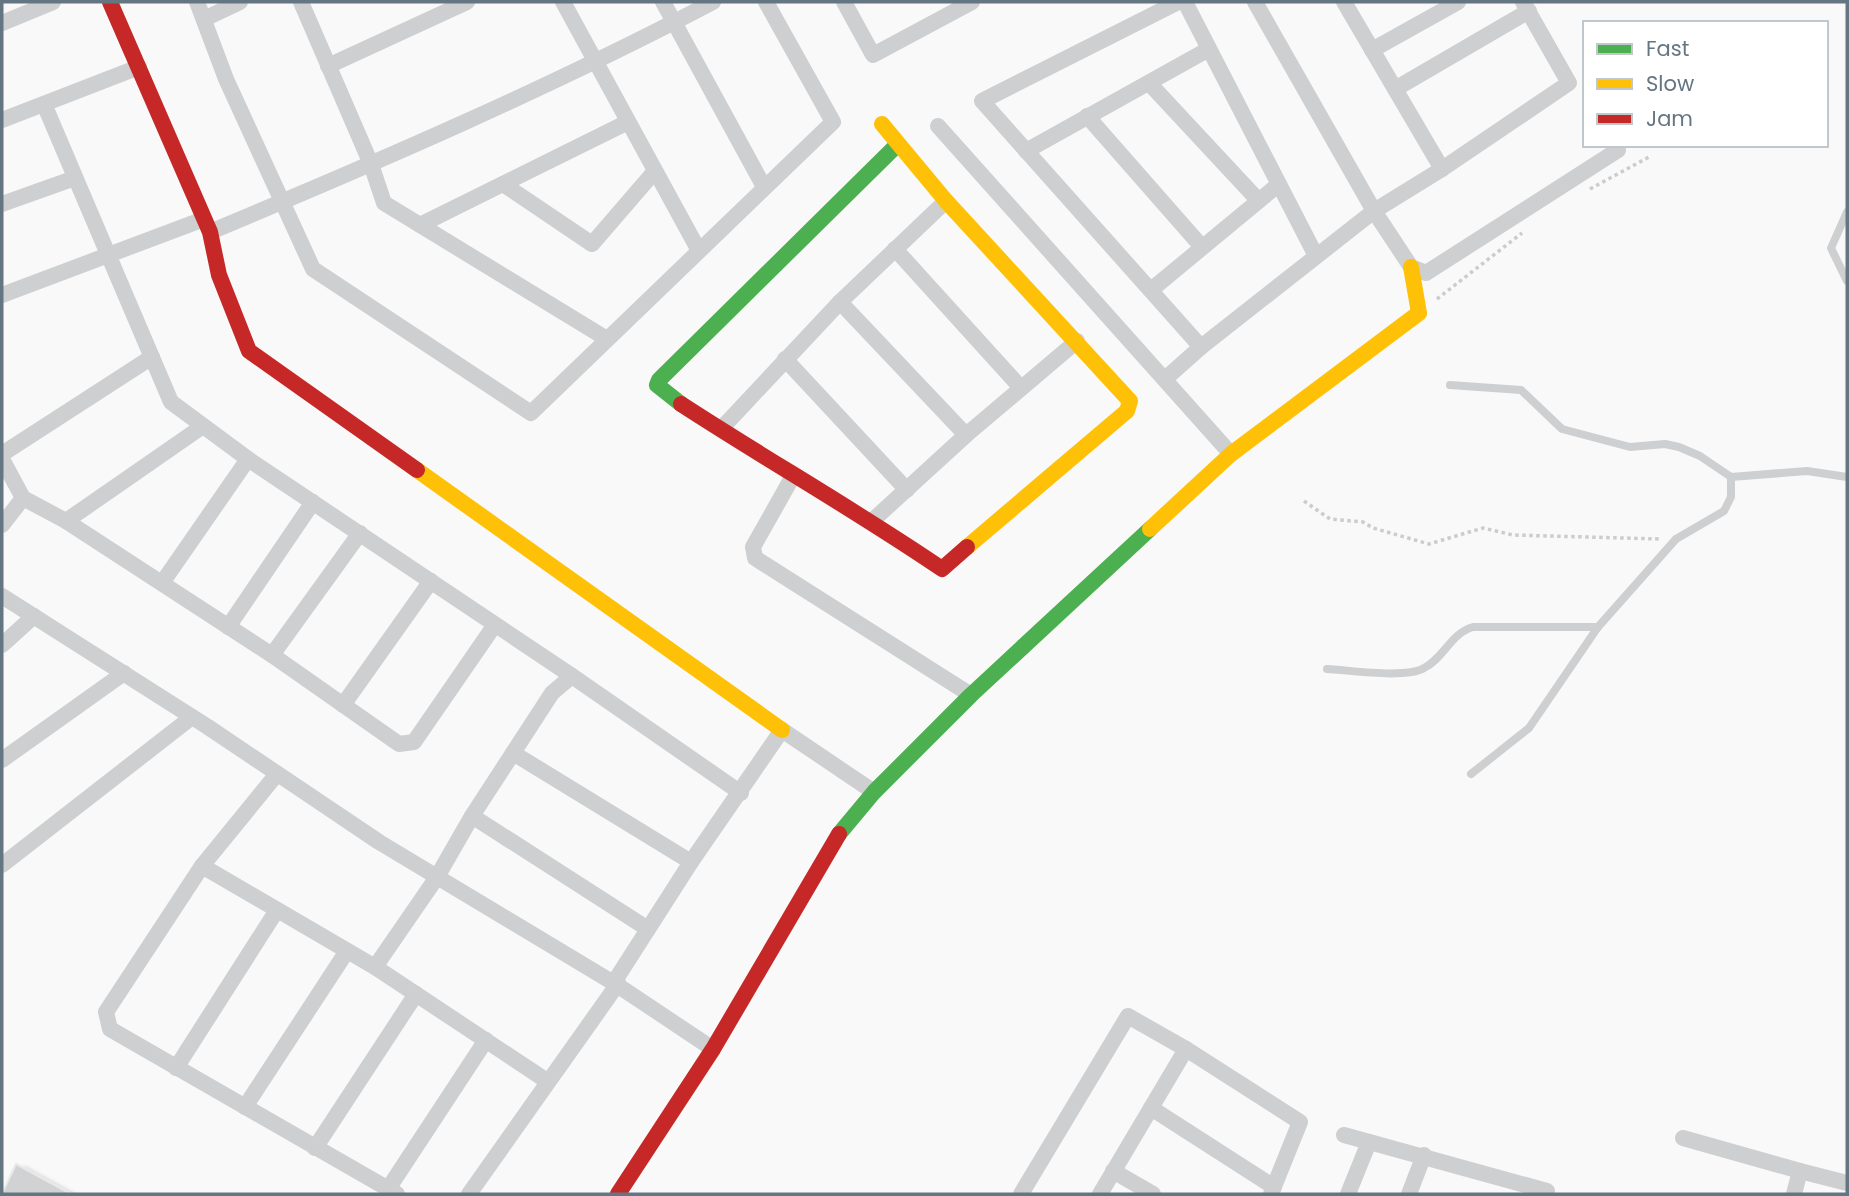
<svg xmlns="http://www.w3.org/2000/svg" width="1849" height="1196" font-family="Poppins,sans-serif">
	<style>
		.building { fill: #d0d2d3; stroke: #e8e8e8; stroke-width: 2; filter: url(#shadow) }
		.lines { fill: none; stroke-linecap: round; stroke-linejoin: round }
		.path { stroke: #cbcccd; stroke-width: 3.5; stroke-dasharray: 3.5 3.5; stroke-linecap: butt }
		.lane { stroke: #cecfd0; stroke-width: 8 }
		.street { stroke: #cecfd0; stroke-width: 16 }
		.fast { stroke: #4caf50; stroke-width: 16 }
		.slow { stroke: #ffc107; stroke-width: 16 }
		.jam { stroke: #c62828; stroke-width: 16 }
	</style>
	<defs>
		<filter id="shadow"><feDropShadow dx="8" dy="4.5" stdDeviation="2" flood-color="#0004"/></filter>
	</defs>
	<rect width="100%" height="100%" fill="#f9f9f9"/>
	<polygon class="building" points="16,1164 71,1194 2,1194"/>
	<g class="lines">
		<g class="path">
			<polyline points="1590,189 1649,157"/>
			<polyline points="1437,299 1522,233"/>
			<polyline points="1304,501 1330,519 1363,522 1373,528 1429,544 1483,528 1513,535 1660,539"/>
		</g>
		<g class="lane">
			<polyline points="1847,212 1831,248 1847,281"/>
			<polyline points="1450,385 1521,390 1562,429 1630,447 1665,444 1679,447 1700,456 1731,477 1807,471 1847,477"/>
			<path d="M1327,669C1350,670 1405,679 1424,668C1444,658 1451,633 1473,627H1598"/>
			<polyline points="1471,774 1529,728 1598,627 1676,539 1724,511 1731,497 1731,477"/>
		</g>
		<g class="street">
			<polyline points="197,2 226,79 313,269 531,413 833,122 766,2"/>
			<polyline points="301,2 371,164 384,203 607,339"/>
			<polyline points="563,2 698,249"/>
			<polyline points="663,2 764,187"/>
			<polyline points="844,2 873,55 972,2"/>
			<polyline points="1178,2 982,101 1201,347"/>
			<polyline points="1185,2 1316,256"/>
			<polyline points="1344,2 1442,169"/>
			<polyline points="1523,2 1569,83 1442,169 1374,211 1411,267 1426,273 1618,150"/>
			<polyline points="204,19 240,2"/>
			<polyline points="2,23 53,2"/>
			<polyline points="1372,50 1458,2"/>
			<polyline points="328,66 467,2"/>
			<polyline points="1149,83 1258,200"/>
			<polyline points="1395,89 1529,11"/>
			<polyline points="44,104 171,402 248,459 572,676 741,793"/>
			<polyline points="1087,116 1202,247"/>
			<polyline points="2,120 139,67"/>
			<polyline points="938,126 1231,454"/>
			<polyline points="1026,151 1209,49"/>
			<polyline points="503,184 592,244 655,171"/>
			<polyline points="2,204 75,178"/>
			<polyline points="420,225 628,122"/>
			<path d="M210,232C380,161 549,88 713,2"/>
			<polyline points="895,249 1021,388"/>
			<polyline points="1151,290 1279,184"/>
			<polyline points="2,295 204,219"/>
			<polyline points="840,302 966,435"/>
			<polyline points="785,359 907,490"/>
			<polyline points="1165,379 1201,347 1374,211 1255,2"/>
			<polyline points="721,429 840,302 946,201"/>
			<polyline points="2,454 152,357"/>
			<polyline points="2,459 23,498 66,521 272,655 399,744 414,742 494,626"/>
			<polyline points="793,476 753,547 755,558 971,695"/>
			<polyline points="66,521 203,426"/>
			<polyline points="872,521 966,435 1077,341"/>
			<polyline points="2,525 23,498"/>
			<polyline points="162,583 248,459"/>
			<polyline points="2,596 208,727 379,842 617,985 713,1049"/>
			<polyline points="228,627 313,502"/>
			<polyline points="2,645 34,616"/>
			<polyline points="272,655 360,533"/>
			<polyline points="343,705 431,581"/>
			<polyline points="513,753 691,862"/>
			<polyline points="2,760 124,673"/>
			<polyline points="277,774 202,866 106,1012 110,1029 397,1194"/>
			<polyline points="472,816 648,929"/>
			<polyline points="2,865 192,717"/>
			<polyline points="202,866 375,967 547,1081"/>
			<polyline points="375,967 437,877 472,816 552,693 572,676"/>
			<polyline points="176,1068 277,910"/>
			<polyline points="245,1107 347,951"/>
			<polyline points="1151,1108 1274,1187"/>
			<polyline points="1344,1135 1547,1191"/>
			<polyline points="1683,1138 1800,1171"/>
			<polyline points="315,1148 416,994"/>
			<polyline points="1113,1171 1153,1194"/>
			<polyline points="388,1189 486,1040"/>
			<polyline points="469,1194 617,985 618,976 691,862 782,730 874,792"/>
			<polyline points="1021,1194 1128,1016 1186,1049 1300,1122 1271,1194"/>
			<polyline points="1100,1194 1186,1049"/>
			<polyline points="1348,1194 1369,1142"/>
			<polyline points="1409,1194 1424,1155"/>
			<polyline points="1794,1194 1800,1171 1847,1183"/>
		</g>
		<g class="fast">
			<polyline points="681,404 657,385 659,380 898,144"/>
			<polyline points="839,834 874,792 971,695 1150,529"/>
		</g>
		<g class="slow">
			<polyline points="882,124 946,201 1130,401 1127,411 967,547"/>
			<polyline points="417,470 782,730"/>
			<polyline points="1150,529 1231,454 1419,313 1411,267"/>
		</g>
		<g class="jam">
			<polyline points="110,2 210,232 219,275 249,351 417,470"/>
			<path d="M681,404C767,460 857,511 942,569L967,547"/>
			<polyline points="618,1194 713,1049 839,834"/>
		</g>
	</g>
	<rect width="1849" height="1196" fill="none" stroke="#657683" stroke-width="7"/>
	<rect x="1583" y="21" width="245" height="126" fill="#ffffff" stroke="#c1c8cd" stroke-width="2"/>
	<rect x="1597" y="44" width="35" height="10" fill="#4caf50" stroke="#c1c8cd" stroke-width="2"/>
	<text x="1646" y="56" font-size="21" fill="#657683">Fast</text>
	<rect x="1597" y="79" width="35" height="10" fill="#ffc107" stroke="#c1c8cd" stroke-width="2"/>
	<text x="1646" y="91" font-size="21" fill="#657683">Slow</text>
	<rect x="1597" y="114" width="35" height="10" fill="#c62828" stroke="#c1c8cd" stroke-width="2"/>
	<text x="1646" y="126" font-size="21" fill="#657683">Jam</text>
</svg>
